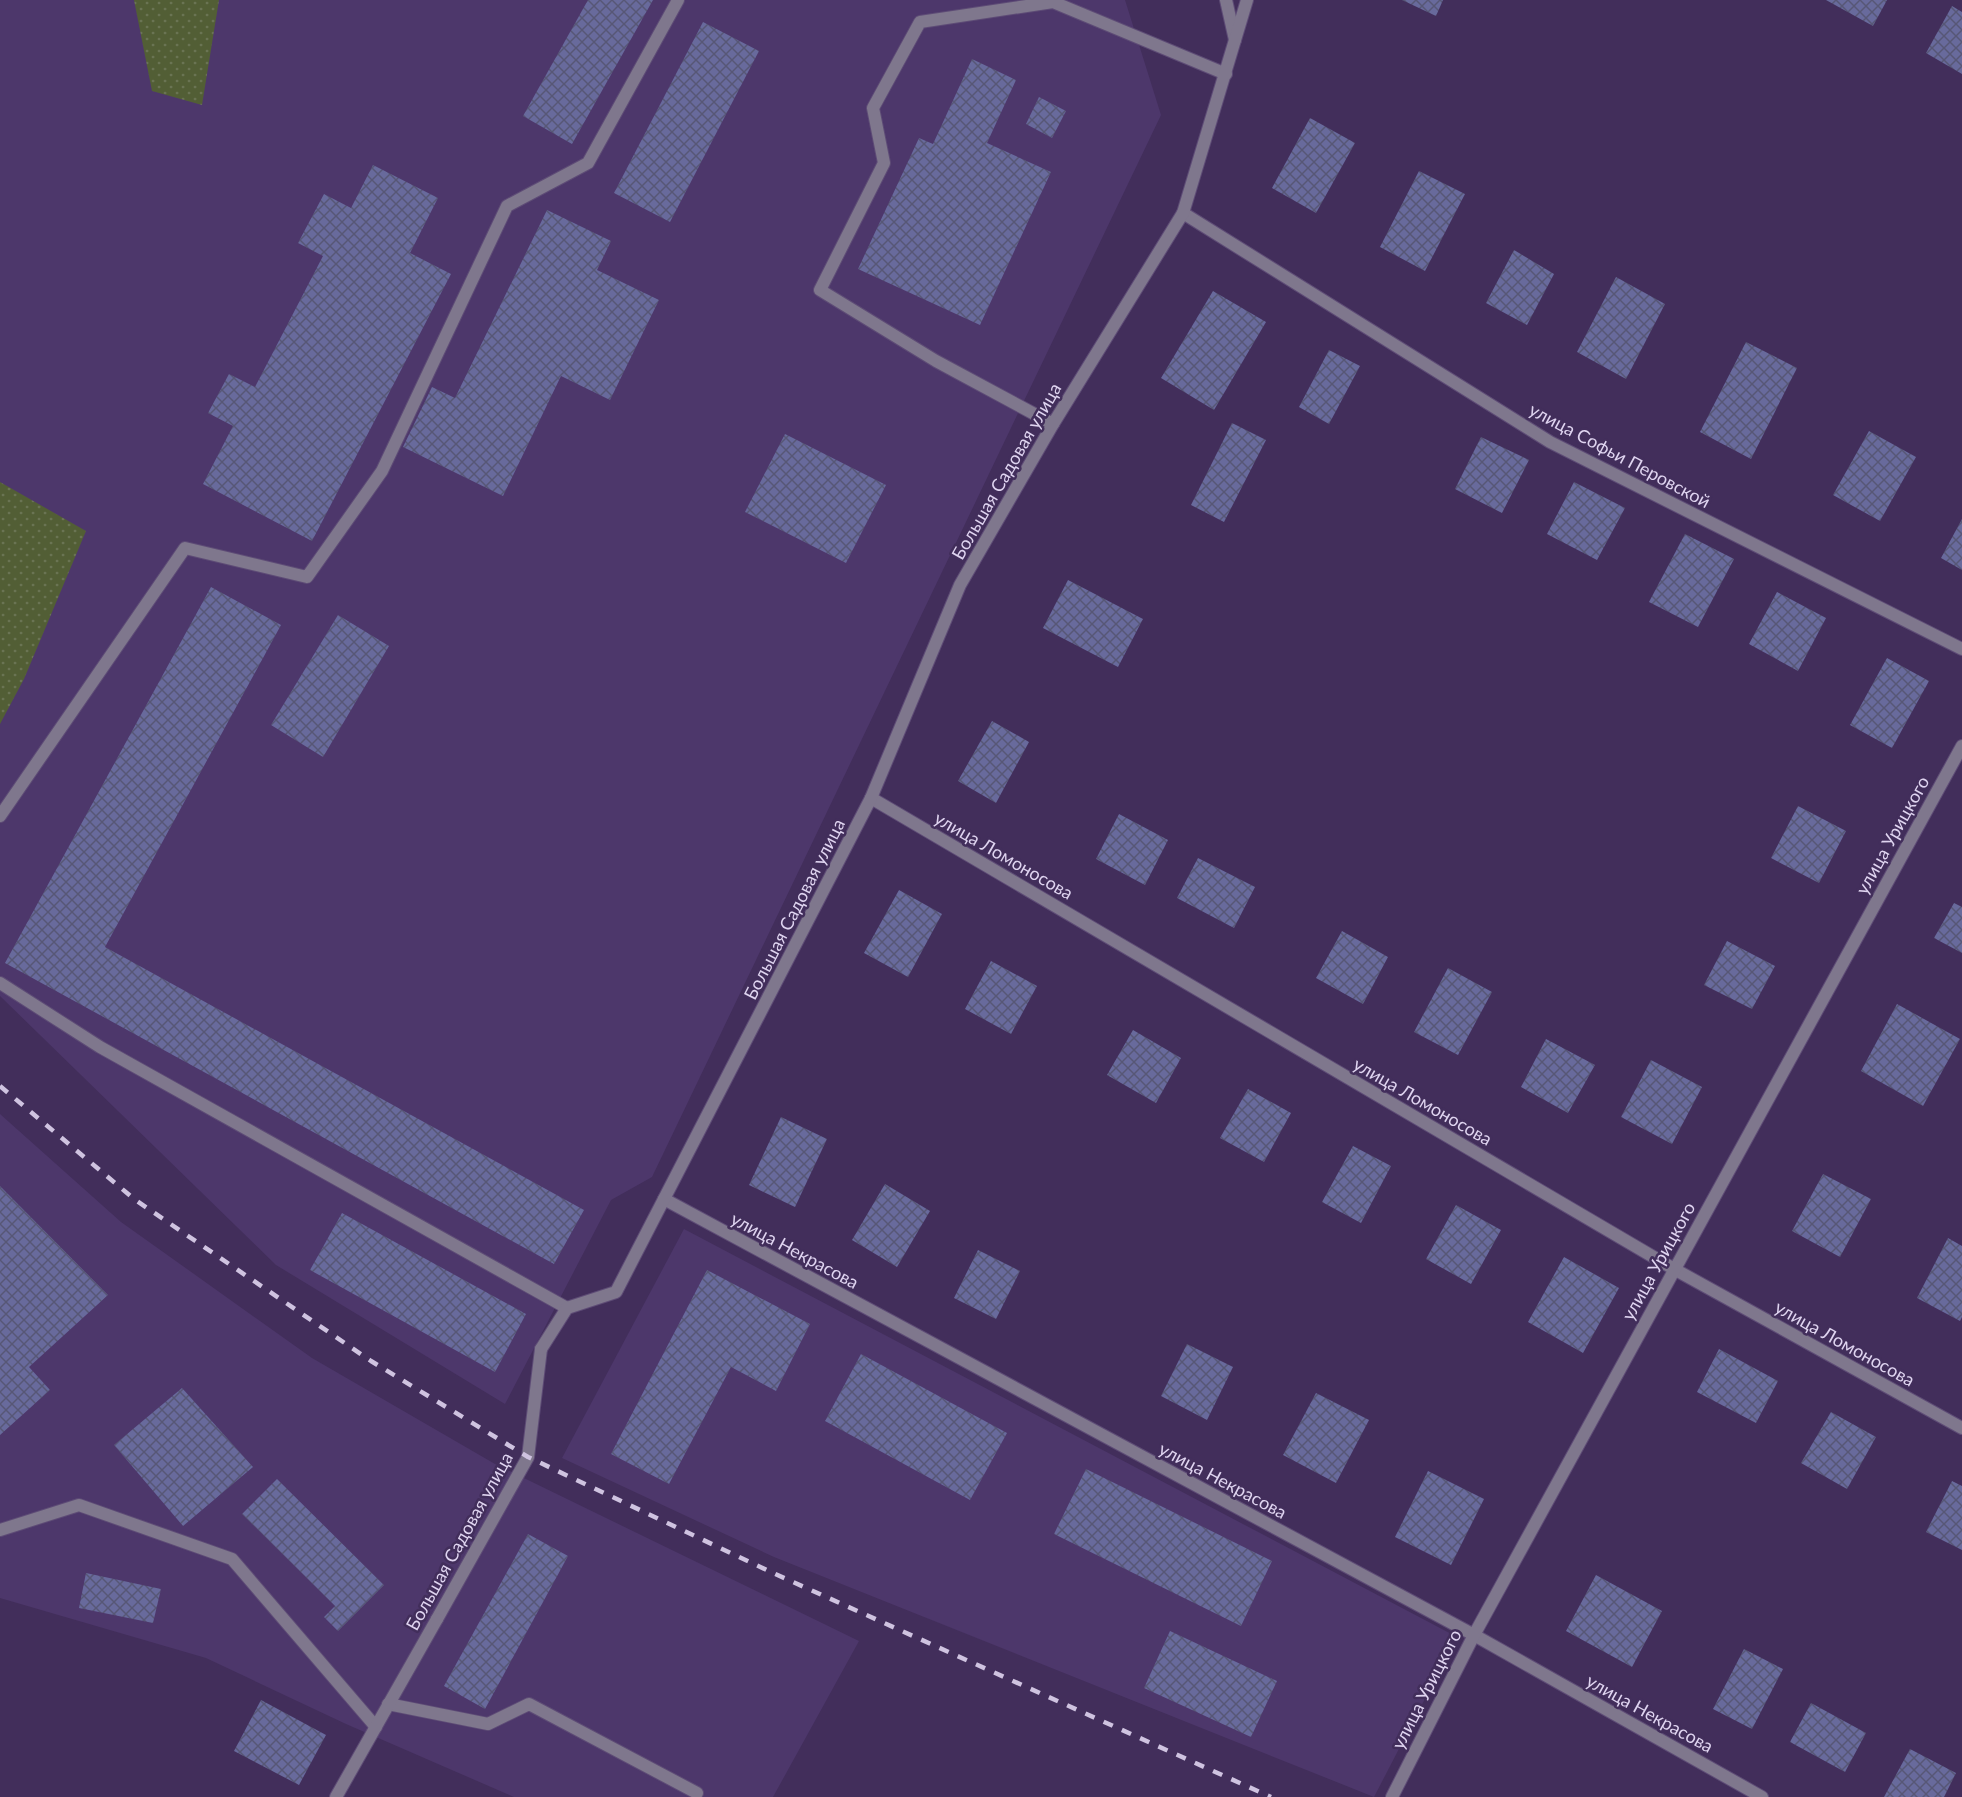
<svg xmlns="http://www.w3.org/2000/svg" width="1962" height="1797" font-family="Lato,sans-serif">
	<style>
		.built { fill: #4d376b }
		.grass { fill: url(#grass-dots) }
		.building { fill: url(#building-cross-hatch) }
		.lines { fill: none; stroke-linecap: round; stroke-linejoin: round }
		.service-casing { stroke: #5e4c76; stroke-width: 14 }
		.pedestrian-casing { stroke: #5e4c76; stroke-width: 14 }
		.minor-casing { stroke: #5e4c76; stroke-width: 14 }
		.service { stroke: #7f778d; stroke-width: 12 }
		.pedestrian { stroke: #7f778d; stroke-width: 12 }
		.minor { stroke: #7f778d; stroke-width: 12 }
		.rail { stroke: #cfc3e0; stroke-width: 4.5; stroke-dasharray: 10 10; stroke-linecap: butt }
		.labels { text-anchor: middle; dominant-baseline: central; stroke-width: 5; stroke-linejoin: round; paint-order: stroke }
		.street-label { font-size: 18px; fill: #dfd4f0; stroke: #422e5b }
	</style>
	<defs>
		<pattern id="grass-dots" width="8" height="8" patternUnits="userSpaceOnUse" patternTransform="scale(1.5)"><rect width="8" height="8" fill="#525e35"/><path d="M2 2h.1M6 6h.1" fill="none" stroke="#6a7453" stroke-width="1.8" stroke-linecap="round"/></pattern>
		<pattern id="building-cross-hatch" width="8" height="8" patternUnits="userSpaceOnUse" patternTransform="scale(1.5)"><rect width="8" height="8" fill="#686a9c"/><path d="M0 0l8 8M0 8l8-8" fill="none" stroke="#575776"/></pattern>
	</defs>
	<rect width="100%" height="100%" fill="#422e5b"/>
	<g class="built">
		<polygon points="0,0 1125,0 1161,115 652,1177 611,1200 505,1404 276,1265 0,996"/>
		<polygon points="0,1114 121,1222 312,1358 495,1464 859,1641 773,1797 514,1797 346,1724 206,1658 0,1598"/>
		<polygon points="684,1229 1457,1637 1374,1797 774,1557 562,1458"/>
	</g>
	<g class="grass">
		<polygon points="134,0 219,0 202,105 152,91"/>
		<polygon points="0,482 86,531 24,679 0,724"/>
	</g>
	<g class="building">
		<polygon points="588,0 653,0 572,144 523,116"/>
		<polygon points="1402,0 1443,0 1436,16"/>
		<polygon points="1826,0 1887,0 1873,26"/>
		<polygon points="1952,6 1962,12 1962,74 1926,53"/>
		<polygon points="703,22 759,51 670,222 614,193"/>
		<polygon points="972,59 1016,80 987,143 1051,172 980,325 858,269 919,138 933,144"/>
		<polygon points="1039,97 1066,111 1052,138 1026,124"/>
		<polygon points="1310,118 1355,143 1316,213 1272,188"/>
		<polygon points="373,165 438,198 410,253 451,274 312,541 203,484 233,426 208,413 229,374 255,387 323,256 298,243 324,194 351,208"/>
		<polygon points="1419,171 1465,194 1425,271 1380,247"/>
		<polygon points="547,210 611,241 597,270 659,300 610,400 561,376 503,496 403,447 432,387 455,398"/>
		<polygon points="1514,250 1554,274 1527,325 1486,303"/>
		<polygon points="1616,277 1665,304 1626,379 1577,352"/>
		<polygon points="1213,291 1266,322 1214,410 1161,378"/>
		<polygon points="1746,342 1797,368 1751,459 1700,432"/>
		<polygon points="1329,350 1360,366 1329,424 1299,407"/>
		<polygon points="1232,423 1266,440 1224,522 1191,505"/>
		<polygon points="1869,431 1916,457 1880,521 1833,495"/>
		<polygon points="785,434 886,485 846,563 745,512"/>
		<polygon points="1481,437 1529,460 1502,513 1455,489"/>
		<polygon points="1574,482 1625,508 1597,560 1547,534"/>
		<polygon points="1962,519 1962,570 1941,558"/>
		<polygon points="1685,534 1734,559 1698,627 1649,602"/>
		<polygon points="1068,580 1143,619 1118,667 1043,628"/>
		<polygon points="211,587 281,625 105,947 584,1210 554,1264 5,963"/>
		<polygon points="1777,592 1826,618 1798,671 1749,644"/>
		<polygon points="338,615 389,646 323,757 271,725"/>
		<polygon points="1887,658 1929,681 1892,748 1850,725"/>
		<polygon points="992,721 1029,742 996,803 958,781"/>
		<polygon points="1798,806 1846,831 1819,883 1771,858"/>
		<polygon points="1119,814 1168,840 1145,885 1096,859"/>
		<polygon points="1198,858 1255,887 1234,928 1177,898"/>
		<polygon points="899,890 942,914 908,977 864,953"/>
		<polygon points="1954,903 1962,907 1962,953 1934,938"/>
		<polygon points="1342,931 1388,957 1363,1004 1316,978"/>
		<polygon points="1727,941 1775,966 1752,1009 1704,985"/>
		<polygon points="991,961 1037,986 1011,1034 965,1009"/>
		<polygon points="1448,968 1492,992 1458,1055 1414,1032"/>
		<polygon points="1897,1004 1960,1039 1923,1106 1861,1071"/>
		<polygon points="1133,1030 1181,1058 1156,1103 1107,1075"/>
		<polygon points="1546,1039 1595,1065 1568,1113 1521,1087"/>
		<polygon points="1651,1060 1702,1087 1672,1144 1621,1117"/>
		<polygon points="1248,1089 1291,1113 1264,1162 1220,1138"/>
		<polygon points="781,1117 827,1139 795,1207 749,1185"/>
		<polygon points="1353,1146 1391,1166 1361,1223 1322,1202"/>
		<polygon points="1823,1174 1871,1199 1840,1257 1792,1231"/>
		<polygon points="885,1184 930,1211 897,1267 852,1240"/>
		<polygon points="0,1186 108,1295 29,1367 50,1390 0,1435"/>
		<polygon points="1456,1205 1501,1230 1471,1284 1426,1259"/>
		<polygon points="342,1213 526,1314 495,1372 310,1270"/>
		<polygon points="1948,1238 1962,1246 1962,1317 1960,1321 1917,1298"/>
		<polygon points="978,1250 1020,1271 996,1319 954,1298"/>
		<polygon points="1564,1257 1619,1288 1583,1353 1528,1322"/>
		<polygon points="707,1270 810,1324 776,1391 731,1367 669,1484 611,1454"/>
		<polygon points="1187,1344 1233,1367 1207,1420 1161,1396"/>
		<polygon points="1719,1349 1778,1381 1756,1423 1697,1392"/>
		<polygon points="861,1354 1007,1433 970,1500 825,1421"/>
		<polygon points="182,1388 253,1467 183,1526 114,1445"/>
		<polygon points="1316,1393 1369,1420 1336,1483 1283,1455"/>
		<polygon points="1831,1412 1876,1437 1847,1489 1801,1463"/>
		<polygon points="1086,1469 1272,1561 1241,1626 1054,1534"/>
		<polygon points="1428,1471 1484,1499 1451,1565 1395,1537"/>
		<polygon points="277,1479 384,1585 338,1631 324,1617 335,1606 242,1514"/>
		<polygon points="1952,1481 1962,1486 1962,1550 1926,1532"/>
		<polygon points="528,1534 568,1556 485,1709 444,1686"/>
		<polygon points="86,1573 161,1589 153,1623 79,1608"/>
		<polygon points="1596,1575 1662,1611 1632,1667 1566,1631"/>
		<polygon points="1170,1631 1277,1681 1251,1737 1144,1688"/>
		<polygon points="1744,1649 1783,1669 1752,1729 1713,1709"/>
		<polygon points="261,1700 326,1735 299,1785 234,1751"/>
		<polygon points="1811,1703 1866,1733 1845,1772 1790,1742"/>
		<polygon points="1910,1749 1956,1773 1944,1797 1884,1797"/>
	</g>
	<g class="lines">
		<defs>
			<g id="service">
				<polyline points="1053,424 936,361 820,290 884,163 873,108 920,22 1053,2 1226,74"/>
				<polyline points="0,816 185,548 307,577 382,471 507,206 588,163 678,0"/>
				<polyline points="0,983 100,1047 567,1308"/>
				<polyline points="0,1530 79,1505 232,1559 376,1727"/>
				<polyline points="388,1704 488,1724 529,1704 697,1793"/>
			</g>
			<polyline id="pedestrian" points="437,1619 528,1457 541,1349"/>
			<g id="minor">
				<polyline points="1226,0 1235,40"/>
				<polyline points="1183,213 1550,442 1962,649"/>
				<polyline points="871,798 1674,1269 1962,1428"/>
				<polyline points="664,1199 1474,1635 1762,1797"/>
				<polyline points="541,1349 567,1308 616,1292 871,798 960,585 1053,424 1183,213 1247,0"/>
				<polyline points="336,1797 437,1619"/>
				<polyline points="1392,1797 1474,1635 1962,746"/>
			</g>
		</defs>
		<use href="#service" class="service-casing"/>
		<use href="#pedestrian" class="pedestrian-casing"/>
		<use href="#minor" class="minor-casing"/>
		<use href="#service" class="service"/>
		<use href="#pedestrian" class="pedestrian"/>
		<use href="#minor" class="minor"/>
		<polyline class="rail" points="0,1086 134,1199 371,1361 528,1457 773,1573 1271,1797"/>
	</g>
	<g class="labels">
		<g class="street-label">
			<text transform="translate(1620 455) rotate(28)">улица Софьи Перовской</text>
			<text transform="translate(1006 471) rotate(-60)">Большая Садовая улица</text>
			<text transform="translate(1892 835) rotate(-61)">улица Урицкого</text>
			<text transform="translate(1004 855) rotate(30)">улица Ломоносова</text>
			<text transform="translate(794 909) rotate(-63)">Большая Садовая улица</text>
			<text transform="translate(1423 1101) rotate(30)">улица Ломоносова</text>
			<text transform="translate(795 1250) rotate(28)">улица Некрасова</text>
			<text transform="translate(1658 1261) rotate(-61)">улица Урицкого</text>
			<text transform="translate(1845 1343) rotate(29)">улица Ломоносова</text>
			<text transform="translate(1223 1480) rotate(28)">улица Некрасова</text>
			<text transform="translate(459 1541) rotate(-61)">Большая Садовая улица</text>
			<text transform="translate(1426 1689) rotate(-63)">улица Урицкого</text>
			<text transform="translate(1650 1713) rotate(29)">улица Некрасова</text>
		</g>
	</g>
</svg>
